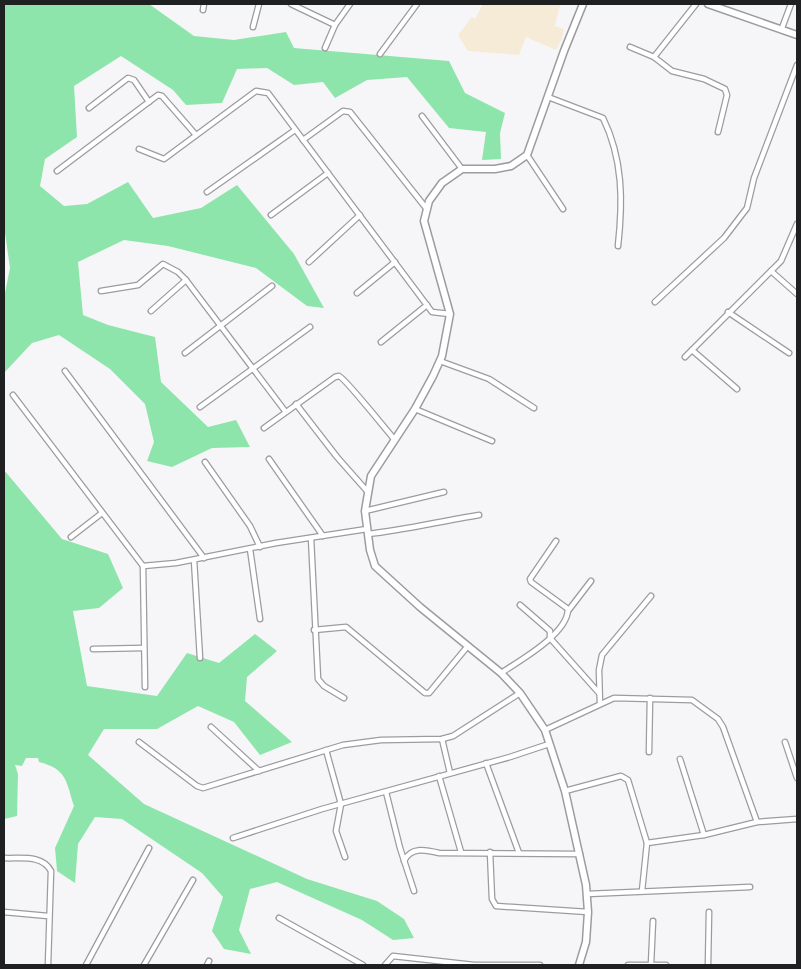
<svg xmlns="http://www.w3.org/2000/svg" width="801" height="969" font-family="Lato,sans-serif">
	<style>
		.education { fill: #f6ebd6 }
		.green { fill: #8de5ab }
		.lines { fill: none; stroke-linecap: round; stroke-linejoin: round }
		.street-casing { stroke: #9c9c9f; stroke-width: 7 }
		.secondary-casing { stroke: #9c9c9f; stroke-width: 9 }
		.street { stroke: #fff; stroke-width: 4.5 }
		.secondary { stroke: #fff; stroke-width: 6 }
	</style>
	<rect width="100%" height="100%" fill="#f6f6f9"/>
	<polygon class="education" points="483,4 560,5 555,26 564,29 562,39 556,50 526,37 519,55 468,51 458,35 472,17 475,19"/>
	<g class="green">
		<polygon points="4,4 149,4 194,36 234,40 286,32 294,48 449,61 465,93 505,113 500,133 501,159 482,160 486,132 449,128 407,77 367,80 335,98 323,82 294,85 267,68 237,69 222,103 186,105 173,90 121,56 74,86 77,137 45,159 40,186 64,206 87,204 128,182 153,218 201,208 237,185 294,254 324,308 307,306 256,268 168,246 124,240 78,262 83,315 108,325 155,337 161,382 208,427 236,420 250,447 212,448 172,467 147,461 154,442 145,404 110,369 59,335 32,343 4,373 4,298 10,268 4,226"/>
		<path d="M4,470L62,539L108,554L123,588L99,608L73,611L87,686L157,696L187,653L219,663L255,634L277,651L247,677L245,701L292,742L260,755L234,722L198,706L157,729H104L88,755L144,804L307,879L377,901L404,919L414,938L393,940L362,920L277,882L250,889L239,930L251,954L224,949L212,931L223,897L202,873L122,819L95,817L78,844L75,883L57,871L55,848L74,806C66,781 67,769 39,762L38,758H26L22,766L15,765L18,774L17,816L4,819Z"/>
	</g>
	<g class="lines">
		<defs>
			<g id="street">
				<polyline points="291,4 335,25"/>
				<polyline points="203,10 204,4"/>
				<polyline points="253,27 259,4"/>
				<polyline points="782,28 791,4"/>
				<polyline points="630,47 654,57 672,71 704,79 725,89 727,95 718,132"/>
				<polyline points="325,48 335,25 350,4"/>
				<polyline points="380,54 417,4"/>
				<polyline points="654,57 696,4"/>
				<path d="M548,97L603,118C623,159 623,201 618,246"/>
				<polyline points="89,108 128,78 134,80 149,102"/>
				<polyline points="422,116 462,169"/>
				<polyline points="303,140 343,111 350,112 426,208"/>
				<polyline points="139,149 164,159 256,91 268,93 432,312 450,314"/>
				<polyline points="527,155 563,209"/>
				<polyline points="57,171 158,95 162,96 196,135"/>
				<polyline points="207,192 295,130"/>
				<polyline points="271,215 328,173"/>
				<polyline points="309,262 360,215"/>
				<polyline points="771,271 797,294"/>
				<polyline points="101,291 138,285 163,264 178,272 186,280 285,411"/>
				<polyline points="357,293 395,262"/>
				<polyline points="655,302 724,238 747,208 754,178 797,65"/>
				<polyline points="151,311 186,280"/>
				<polyline points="728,312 789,353"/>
				<polyline points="381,342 427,305"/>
				<polyline points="692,350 737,389"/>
				<polyline points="185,353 272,286"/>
				<polyline points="685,357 781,261 797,224"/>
				<polyline points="440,361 489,379 534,408"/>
				<polyline points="65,371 204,558"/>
				<polyline points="13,395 143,566 176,563 276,543 367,529"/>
				<polyline points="296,404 337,457 367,491"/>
				<polyline points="200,407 310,327"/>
				<polyline points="415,409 492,441"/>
				<path d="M264,428L335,377L339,376C345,378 387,431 395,440"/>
				<polyline points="269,459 323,536"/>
				<polyline points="205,462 250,526 260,547"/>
				<polyline points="365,511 444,492"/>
				<path d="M368,534C405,530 441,521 479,515"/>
				<polyline points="71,537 102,513"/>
				<polyline points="311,538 318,679 324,686 344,698"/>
				<polyline points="250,549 260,619"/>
				<polyline points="194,560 200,658"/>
				<polyline points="143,566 145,687"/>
				<polyline points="520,605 550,631 550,638 599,693"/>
				<polyline points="568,611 591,581"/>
				<polyline points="314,630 346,627 425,693 429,693 467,647"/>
				<polyline points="93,649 143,648"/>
				<path d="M501,673C519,661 568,634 568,609L531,582L530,579L556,541"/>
				<polyline points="600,704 599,670 602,655 651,596"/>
				<polyline points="211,727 259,771"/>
				<polyline points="545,730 614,698 692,700 718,719 723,727 757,822"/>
				<polyline points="442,739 450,773"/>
				<polyline points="139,742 197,786 203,788 343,745 381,740 442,739 453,736 520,693"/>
				<polyline points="785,742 797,778"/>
				<polyline points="326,750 341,804 336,831 345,857"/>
				<polyline points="649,752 650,698"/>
				<polyline points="680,759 704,835"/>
				<polyline points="486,763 519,853"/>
				<polyline points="439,776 461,852"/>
				<polyline points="565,791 621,776 628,780 647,843 642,891"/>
				<polyline points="386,792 400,848 414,891"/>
				<polyline points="233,838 322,809 510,757 549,744"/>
				<polyline points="647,843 704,835 757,822 797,819"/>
				<polyline points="490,852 492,899 496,906 588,912"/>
				<path d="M4,858C20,859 42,854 51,871L48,965"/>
				<path d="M404,861C411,846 427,850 439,853L580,854"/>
				<polyline points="587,894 750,887"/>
				<polyline points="4,912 48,916"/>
				<polyline points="279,918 363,965"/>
				<polyline points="651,964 653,921"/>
				<polyline points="86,965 149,848"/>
				<polyline points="144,965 193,880"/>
				<polyline points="207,965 209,961"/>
				<polyline points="385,965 393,956 474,965 540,965"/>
				<polyline points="628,965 666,965"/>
				<polyline points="708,965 709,912"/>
			</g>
			<g id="secondary">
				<polyline points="708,4 797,35"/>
				<polyline points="579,965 586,942 588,912 586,885 565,791 545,730 520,693 501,673 420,607 375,566 370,550 365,511 371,476 415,409 433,376 442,356 450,314 424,221 429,201 442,183 462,169 495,169 511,166 527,155 564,51 583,4"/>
			</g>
		</defs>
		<use href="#street" class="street-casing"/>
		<use href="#secondary" class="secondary-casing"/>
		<use href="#street" class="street"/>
		<use href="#secondary" class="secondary"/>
	</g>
	<rect width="801" height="969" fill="none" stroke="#1f2021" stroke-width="10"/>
</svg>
